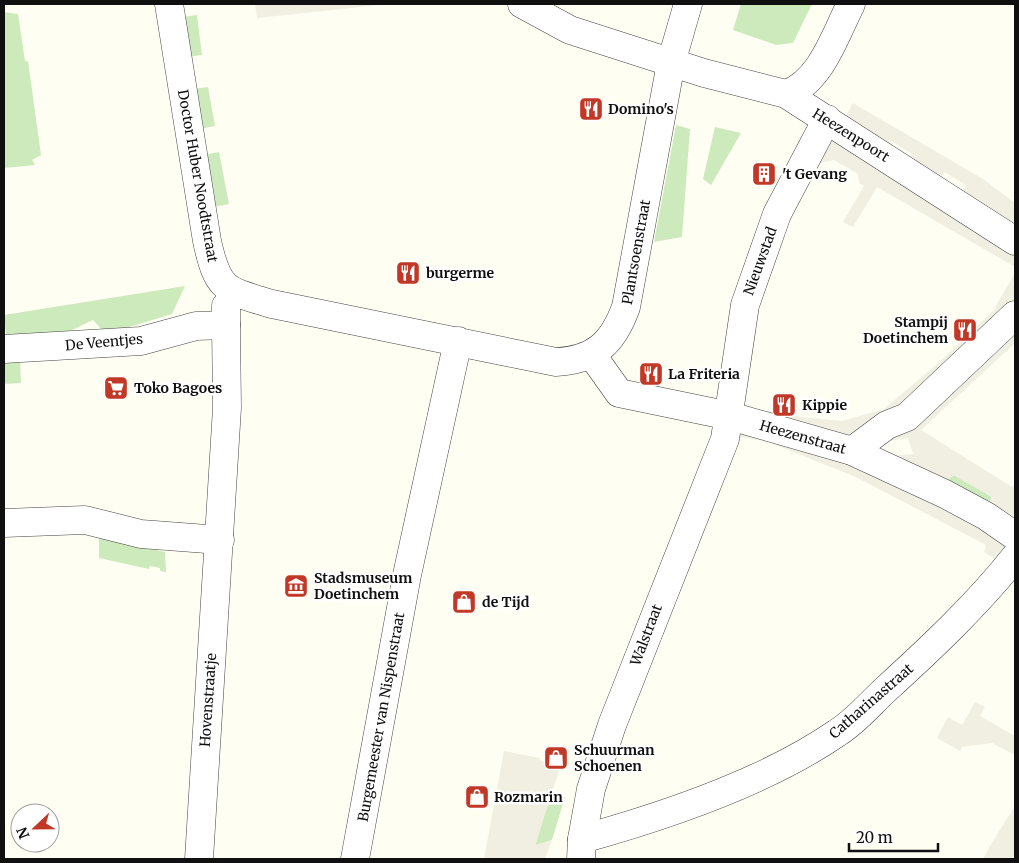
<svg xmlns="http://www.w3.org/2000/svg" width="1019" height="863" font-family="Merriweather,serif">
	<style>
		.green { fill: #cdeabc }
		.plaza { fill: #f0efe1; fill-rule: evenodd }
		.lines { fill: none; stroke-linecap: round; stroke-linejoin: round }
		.minor-casing { stroke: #434343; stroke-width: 29 }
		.minor { stroke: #fff; stroke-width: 28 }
		.labels { text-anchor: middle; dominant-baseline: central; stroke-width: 5; stroke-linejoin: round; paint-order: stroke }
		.poi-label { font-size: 14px; font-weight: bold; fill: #101010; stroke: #fff; text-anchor: start }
		.street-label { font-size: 14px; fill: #101010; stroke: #fff }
	</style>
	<rect width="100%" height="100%" fill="#fffef3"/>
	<g class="green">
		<polygon points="741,4 812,4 793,43 776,45 733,30"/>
		<polygon points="4,12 18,14 25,61 28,61 41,155 32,160 35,165 4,168"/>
		<polygon points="197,15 202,55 187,57 182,17"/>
		<polygon points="208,87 215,126 199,129 193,89"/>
		<polygon points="676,125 690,129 682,237 654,242"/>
		<polygon points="715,127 741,133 711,185 703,179"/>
		<polygon points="219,152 229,204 214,207 204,155"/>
		<polygon points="185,286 172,314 106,334 93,320 68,332 69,339 6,335 4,315"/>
		<polygon points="20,358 21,383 4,384 4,359"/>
		<polygon points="954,475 992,497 988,504 942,484"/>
		<polygon points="99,537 165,552 166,572 160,571 160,568 150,566 149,569 99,558"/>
		<polygon points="551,793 565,797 552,840 535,846"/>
	</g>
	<g class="plaza">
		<polygon points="255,4 389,4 257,18"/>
		<path d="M853,103L983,179L1015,203V267L877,187L853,227L843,222L864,186L859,183L858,174L834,160L820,163ZM890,140L912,154L908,160L886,146ZM944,172L966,185L962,192L940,178Z"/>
		<path d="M1015,273V343L921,430L1012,487L1015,483V571L984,552L986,545L856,477L768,442L743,437L736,439L744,402L747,408L802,417L842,421L884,409L943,359L993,311ZM908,438L913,454L882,457L878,450L889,441ZM953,475L992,497L988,504L942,484Z"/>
		<polygon points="975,702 985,707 980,716 1015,736 1015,755 992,743 962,747 960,751 937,738 948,717 962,725"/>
		<polygon points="504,751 540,758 539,760 560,768 535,845 552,840 545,859 484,859"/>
		<polygon points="1015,806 1015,859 983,859 990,846"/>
	</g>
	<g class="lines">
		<defs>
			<g id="minor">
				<path d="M169,4L207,241C218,291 225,290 272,304L556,362C595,360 613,343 626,307L671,63L688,4"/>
				<polyline points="522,4 570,30 704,73 786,94 1015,241"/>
				<path d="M786,94C821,82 835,35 851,4"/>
				<polyline points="4,349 141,341 196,326 226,325 226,306"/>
				<polyline points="592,355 619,393 730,416 852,451 945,494 986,516 1015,536"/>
				<polyline points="852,451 887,425 907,417 1015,315"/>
				<polyline points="4,523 85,520 141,534 220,540"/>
				<path d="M582,839C665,816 766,782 837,733C855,722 870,704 885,690C930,649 977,605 1015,557"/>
				<polyline points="199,859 227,408 226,325"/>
				<polyline points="355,859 407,575 458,341"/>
				<polyline points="581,859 582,839 591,789 612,725 725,439 745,305 777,214 827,119"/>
			</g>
		</defs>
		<use href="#minor" class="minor-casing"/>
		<use href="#minor" class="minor"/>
	</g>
	<defs>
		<symbol id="restaurant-square" viewBox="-11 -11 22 22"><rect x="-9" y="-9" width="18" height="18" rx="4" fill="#c13827" stroke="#fff"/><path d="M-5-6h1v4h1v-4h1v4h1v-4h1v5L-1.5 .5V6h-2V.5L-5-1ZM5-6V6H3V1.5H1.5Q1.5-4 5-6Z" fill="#fff"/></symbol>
		<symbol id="building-square" viewBox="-11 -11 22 22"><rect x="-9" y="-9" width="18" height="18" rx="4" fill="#c13827" stroke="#fff"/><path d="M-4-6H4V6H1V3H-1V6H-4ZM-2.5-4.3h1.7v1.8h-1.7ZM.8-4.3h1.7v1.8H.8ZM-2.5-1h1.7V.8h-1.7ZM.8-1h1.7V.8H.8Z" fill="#fff"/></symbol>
		<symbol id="supermarket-square" viewBox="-11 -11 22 22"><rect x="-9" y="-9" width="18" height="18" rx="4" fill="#c13827" stroke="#fff"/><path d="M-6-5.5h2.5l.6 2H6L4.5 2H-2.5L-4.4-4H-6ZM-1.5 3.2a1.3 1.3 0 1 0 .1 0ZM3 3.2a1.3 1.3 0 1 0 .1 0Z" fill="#fff"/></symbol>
		<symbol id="museum-square" viewBox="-11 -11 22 22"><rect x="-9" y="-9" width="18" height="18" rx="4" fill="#c13827" stroke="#fff"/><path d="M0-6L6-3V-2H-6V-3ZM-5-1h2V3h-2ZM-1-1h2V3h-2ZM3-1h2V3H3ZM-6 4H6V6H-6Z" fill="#fff"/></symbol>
		<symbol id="shop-square" viewBox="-11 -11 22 22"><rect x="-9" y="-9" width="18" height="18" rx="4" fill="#c13827" stroke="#fff"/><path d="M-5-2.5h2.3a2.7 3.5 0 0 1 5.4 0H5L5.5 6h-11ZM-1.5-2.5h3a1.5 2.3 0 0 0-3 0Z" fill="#fff"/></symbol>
	</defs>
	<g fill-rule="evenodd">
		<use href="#restaurant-square" x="577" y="95" width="28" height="28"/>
		<use href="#building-square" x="750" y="160" width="28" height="28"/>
		<use href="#restaurant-square" x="394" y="259" width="28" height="28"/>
		<use href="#restaurant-square" x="951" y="316" width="28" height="28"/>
		<use href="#restaurant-square" x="637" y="360" width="28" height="28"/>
		<use href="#supermarket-square" x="102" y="374" width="28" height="28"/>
		<use href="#restaurant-square" x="770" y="391" width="28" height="28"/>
		<use href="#museum-square" x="282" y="572" width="28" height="28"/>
		<use href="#shop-square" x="450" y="588" width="28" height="28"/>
		<use href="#shop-square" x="542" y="744" width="28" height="28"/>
		<use href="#shop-square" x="463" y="783" width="28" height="28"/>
	</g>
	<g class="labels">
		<g class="poi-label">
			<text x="608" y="109">Domino's</text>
			<text x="782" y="174">'t Gevang</text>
			<text x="426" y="273">burgerme</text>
			<text x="948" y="322" text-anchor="end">Stampij<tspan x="948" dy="16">Doetinchem</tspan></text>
			<text x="668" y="374">La Friteria</text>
			<text x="134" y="388">Toko Bagoes</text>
			<text x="802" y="405">Kippie</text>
			<text x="314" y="578">Stadsmuseum<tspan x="314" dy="16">Doetinchem</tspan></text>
			<text x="482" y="602">de Tijd</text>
			<text x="574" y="750">Schuurman<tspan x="574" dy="16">Schoenen</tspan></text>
			<text x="494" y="797">Rozmarin</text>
		</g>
		<g class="street-label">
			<text transform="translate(851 135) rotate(32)">Heezenpoort</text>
			<text transform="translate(198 176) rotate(80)">Doctor Huber Noodtstraat</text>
			<text transform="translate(636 252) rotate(-80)">Plantsoenstraat</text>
			<text transform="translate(760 261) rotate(-70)">Nieuwstad</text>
			<text transform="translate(104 342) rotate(-5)">De Veentjes</text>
			<text transform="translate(803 437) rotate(16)">Heezenstraat</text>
			<text transform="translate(646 635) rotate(-69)">Walstraat</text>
			<text transform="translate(208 700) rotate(-86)">Hovenstraatje</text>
			<text transform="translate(871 701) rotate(-41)">Catharinastraat</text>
			<text transform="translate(381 717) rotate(-80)">Burgemeester van Nispenstraat</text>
		</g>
	</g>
	<rect width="1019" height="863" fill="none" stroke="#101010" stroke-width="10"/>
	<g transform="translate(35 828) rotate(248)"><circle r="24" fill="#ffffff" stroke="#9f9f9f"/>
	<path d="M0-4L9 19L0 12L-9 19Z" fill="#c13827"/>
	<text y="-8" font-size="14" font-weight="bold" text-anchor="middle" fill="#101010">N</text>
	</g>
	<path d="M849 843v8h89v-8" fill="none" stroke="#101010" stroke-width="2.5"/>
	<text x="856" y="843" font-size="15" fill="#101010" stroke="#ffffff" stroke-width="4" paint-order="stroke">20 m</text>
</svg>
